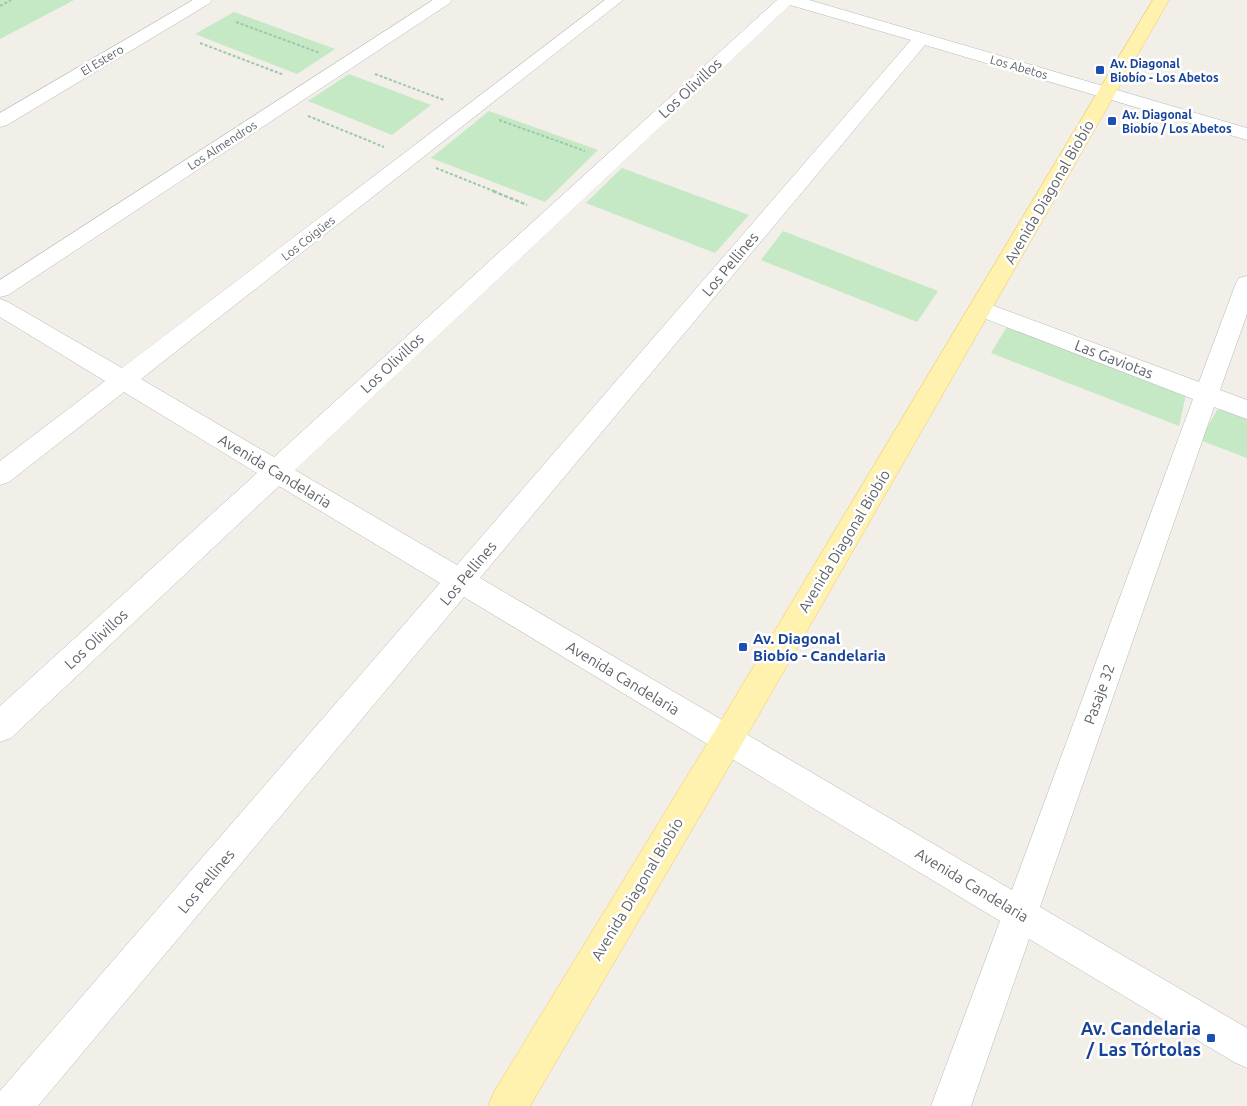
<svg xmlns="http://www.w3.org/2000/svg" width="1247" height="1106" font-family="Ubuntu,sans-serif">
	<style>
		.green { fill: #c5e8c5 }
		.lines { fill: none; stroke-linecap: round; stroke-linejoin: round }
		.minor-casing { stroke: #b5b8bc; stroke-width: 1 }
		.major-casing { stroke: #f2c960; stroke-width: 1 }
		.path-far1 { stroke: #9cc7a9; stroke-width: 2; stroke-dasharray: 3 2; stroke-linecap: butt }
		.path { stroke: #9cc7a9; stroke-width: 2.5; stroke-dasharray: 4 2; stroke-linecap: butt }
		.minor { fill: #fff; fill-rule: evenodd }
		.major { fill: #fff2af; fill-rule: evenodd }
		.transit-dot { fill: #1a4fb4; stroke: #fff; stroke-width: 2 }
		.labels { text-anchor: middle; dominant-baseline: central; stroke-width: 5; stroke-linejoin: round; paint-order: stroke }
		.far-street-label { font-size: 12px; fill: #5f6368; stroke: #fff }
		.far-transit-label { font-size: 12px; font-weight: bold; fill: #164399; stroke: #fff; text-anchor: start }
		.street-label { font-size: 15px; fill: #5f6368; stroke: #fff }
		.transit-label { font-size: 15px; font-weight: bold; fill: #164399; stroke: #fff; text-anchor: start }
		.near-transit-label { font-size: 18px; font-weight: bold; fill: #164399; stroke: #fff; text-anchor: end }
	</style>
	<rect width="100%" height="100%" fill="#f1efe8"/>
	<g class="green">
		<polygon points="0,0 74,0 0,39"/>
		<polygon points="234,12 335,49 297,74 195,34"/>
		<polygon points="349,74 431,105 392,135 308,101"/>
		<polygon points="489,111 598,150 545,202 431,158"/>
		<polygon points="622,168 749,215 715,253 586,203"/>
		<polygon points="783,231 938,291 917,322 761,260"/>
		<polygon points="1008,325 1186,394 1179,426 991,353"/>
		<polygon points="1217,410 1231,410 1247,416 1247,458 1200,440"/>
	</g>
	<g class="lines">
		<defs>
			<g id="minor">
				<polygon points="193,0 212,0 210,3 7,125 0,127 0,113"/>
				<polygon points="433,0 452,0 450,3 8,295 0,297 0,280"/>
				<path d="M605,0H623L141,379L274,457L777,0H809L1247,128V140L925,45L480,578L1012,890L1193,399L973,314L970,309L973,304L981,301L989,304L1199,382L1236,283L1239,278L1247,276V314L1220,390L1247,400V419L1214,407L1040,907L1247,1028V1068L1234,1062L1029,939L971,1106H931L1000,921L464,597L38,1106H0V1091L440,583L279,486L11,738L0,742V706L257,473L124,392L9,482L0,485V461L105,381L0,317V299L8,302L122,368ZM790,5L911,40L457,565L295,470Z"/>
			</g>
			<polygon id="major" points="1153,0 1169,0 738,751 530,1106 488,1106 494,1092 716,729"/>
		</defs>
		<use href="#minor" class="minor-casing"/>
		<use href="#major" class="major-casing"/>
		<g class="path-far1">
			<polyline points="0,6 11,0"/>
			<polyline points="236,22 320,53"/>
			<polyline points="200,43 284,75"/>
			<polyline points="375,74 444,100"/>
			<polyline points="308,116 384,147"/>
			<polyline points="499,120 585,151"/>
			<polyline points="436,168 496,192"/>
		</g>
		<polyline class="path" points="493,191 527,205"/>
		<use href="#minor" class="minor"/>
		<use href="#major" class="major"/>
	</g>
	<g class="transit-dot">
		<rect x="1095" y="65" width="10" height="10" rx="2.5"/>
		<rect x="1107" y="116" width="10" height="10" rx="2.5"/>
		<rect x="738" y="642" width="10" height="10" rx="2.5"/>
		<rect x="1206" y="1033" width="10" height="10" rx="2.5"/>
	</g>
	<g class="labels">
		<g class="far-street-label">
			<text transform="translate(102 60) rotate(-31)">El Estero</text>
			<text transform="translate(1019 67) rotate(16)">Los Abetos</text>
			<text transform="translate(222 145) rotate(-33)">Los Almendros</text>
			<text transform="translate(308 238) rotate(-38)">Los Coigües</text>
		</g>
		<g class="far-transit-label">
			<text x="1110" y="63">Av. Diagonal<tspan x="1110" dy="14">Biobío - Los Abetos</tspan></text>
			<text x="1122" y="114">Av. Diagonal<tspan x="1122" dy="14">Biobío / Los Abetos</tspan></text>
		</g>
		<g class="street-label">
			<text transform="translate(690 88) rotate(-43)">Los Olivillos</text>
			<text transform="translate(1049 192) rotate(-60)">Avenida Diagonal Biobío</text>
			<text transform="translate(730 264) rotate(-50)">Los Pellines</text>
			<text transform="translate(1114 359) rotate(21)">Las Gaviotas</text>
			<text transform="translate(392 363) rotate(-43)">Los Olivillos</text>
			<text transform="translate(275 471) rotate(31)">Avenida Candelaria</text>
			<text transform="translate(844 541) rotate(-59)">Avenida Diagonal Biobío</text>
			<text transform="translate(468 573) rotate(-50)">Los Pellines</text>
			<text transform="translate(96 639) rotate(-43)">Los Olivillos</text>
			<text transform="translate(623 678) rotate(31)">Avenida Candelaria</text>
			<text transform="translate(1099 694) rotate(-70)">Pasaje 32</text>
			<text transform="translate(206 881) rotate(-50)">Los Pellines</text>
			<text transform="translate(972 885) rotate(31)">Avenida Candelaria</text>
			<text transform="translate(637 889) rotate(-59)">Avenida Diagonal Biobío</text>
		</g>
		<g class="transit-label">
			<text x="753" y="638">Av. Diagonal<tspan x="753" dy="17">Biobío - Candelaria</tspan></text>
		</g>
		<g class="near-transit-label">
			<text x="1201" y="1028">Av. Candelaria<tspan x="1201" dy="21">/ Las Tórtolas</tspan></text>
		</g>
	</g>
</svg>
